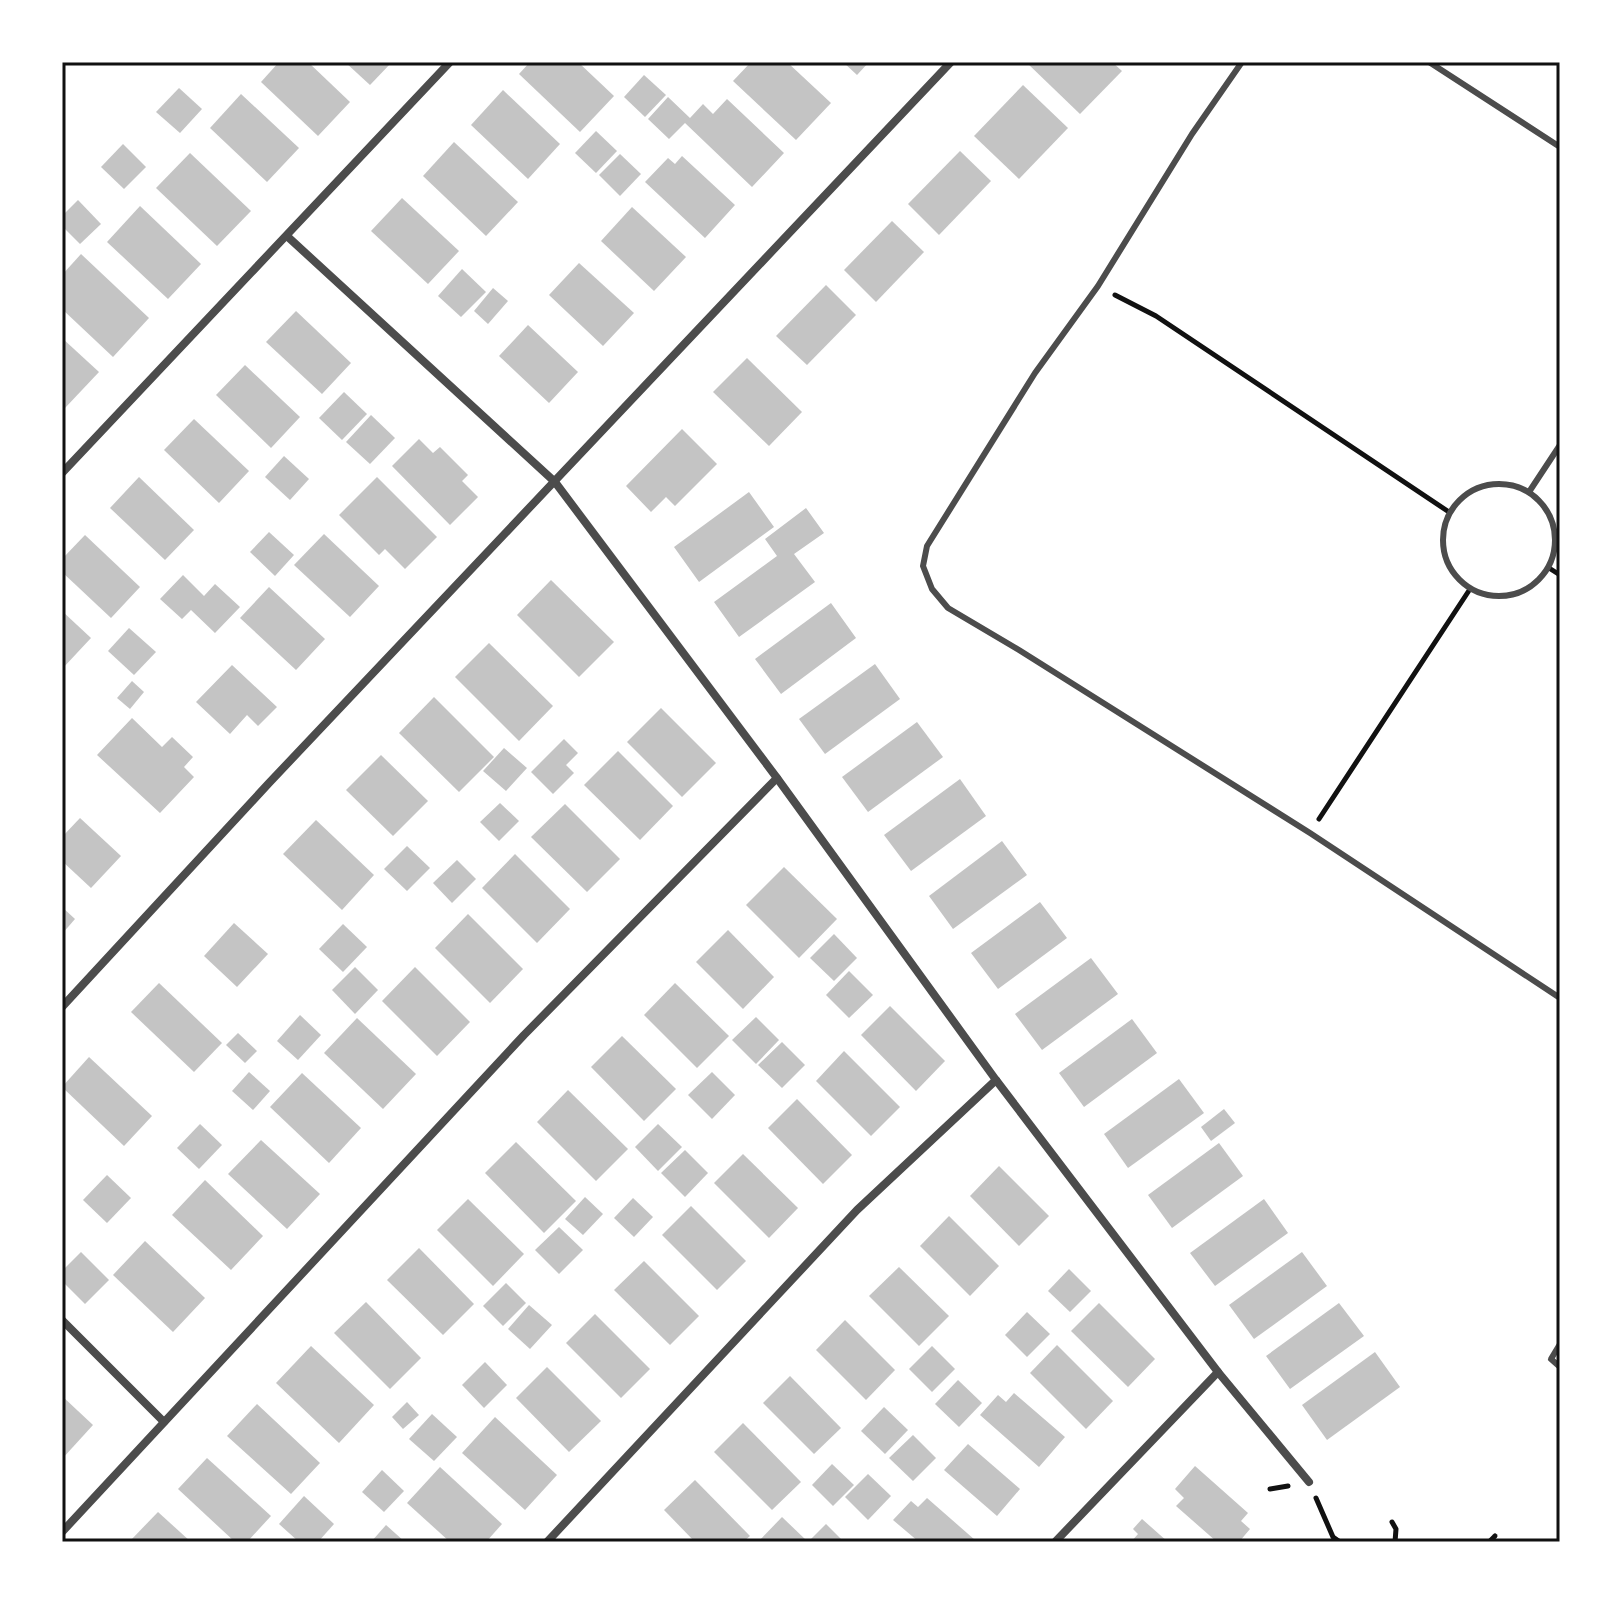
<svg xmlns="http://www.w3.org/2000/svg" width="1622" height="1604" font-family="Quicksand,sans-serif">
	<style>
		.building { fill: #c4c4c4 }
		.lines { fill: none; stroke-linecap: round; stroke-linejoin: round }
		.path { stroke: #111; stroke-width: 5 }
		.service { stroke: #4c4c4c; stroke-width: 6 }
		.minor { stroke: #4c4c4c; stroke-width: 8 }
		.neatline { fill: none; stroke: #111; stroke-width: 3 }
	</style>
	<rect width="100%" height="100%" fill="#fff"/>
	<g class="building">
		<polygon points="279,62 308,62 350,102 318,136 261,82"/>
		<polygon points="345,62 392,62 370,85"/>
		<polygon points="530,62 578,62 614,96 580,132 519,74"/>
		<polygon points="751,62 787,62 831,103 796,140 733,81"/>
		<polygon points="843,62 869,62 857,75"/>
		<polygon points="1026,62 1112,62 1122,71 1080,114"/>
		<polygon points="644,75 666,95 645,117 624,97"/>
		<polygon points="1023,85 1068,128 1019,179 974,136"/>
		<polygon points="179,88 202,109 180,133 156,112"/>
		<polygon points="503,90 560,144 528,179 471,125"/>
		<polygon points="241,94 299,148 267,182 210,128"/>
		<polygon points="668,97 690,118 703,104 713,114 727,99 784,153 752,187 685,123 669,139 648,119"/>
		<polygon points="596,131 617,151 596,173 575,153"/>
		<polygon points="454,142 518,202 486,236 423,176"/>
		<polygon points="123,144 146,167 124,189 101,167"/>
		<polygon points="960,151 991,181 939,235 908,204"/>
		<polygon points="190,153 251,211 217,246 156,188"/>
		<polygon points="620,154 641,174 620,196 599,175"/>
		<polygon points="682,156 735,205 705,238 645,182 668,158 675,164"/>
		<polygon points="402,198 459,251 428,284 371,231"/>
		<polygon points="78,200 101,224 80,244 62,226 62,216"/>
		<polygon points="140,206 201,264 168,299 107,242"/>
		<polygon points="632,207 686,257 654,291 601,241"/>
		<polygon points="892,221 924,252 876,302 844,270"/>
		<polygon points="81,254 149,318 113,357 62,309 62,275"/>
		<polygon points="579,263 634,313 603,346 549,295"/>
		<polygon points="462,269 486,292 461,317 438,296"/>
		<polygon points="826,285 856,315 807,365 776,336"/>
		<polygon points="493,288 508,301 488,324 474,311"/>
		<polygon points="296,311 351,363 322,394 266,342"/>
		<polygon points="528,325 578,372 549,403 499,356"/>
		<polygon points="62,338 99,372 65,408 62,405"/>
		<polygon points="747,358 802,412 769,446 713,392"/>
		<polygon points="245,365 300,417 271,448 216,395"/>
		<polygon points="344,392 367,414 342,440 319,418"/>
		<polygon points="371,415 395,438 370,464 346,442"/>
		<polygon points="194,419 249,471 219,503 164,450"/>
		<polygon points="682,429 717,464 675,506 666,497 651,512 626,486"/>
		<polygon points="419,439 433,453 440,447 468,475 462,481 478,497 450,525 392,466"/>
		<polygon points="284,456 309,479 290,500 265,477"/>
		<polygon points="139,477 194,530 165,560 110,508"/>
		<polygon points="377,477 437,537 405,569 385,549 379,555 339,515"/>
		<polygon points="749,492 774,527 699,582 674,547"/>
		<polygon points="806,508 824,533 794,554 815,582 739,637 714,602 777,556 765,539"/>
		<polygon points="269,532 294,555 275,576 250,552"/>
		<polygon points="324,534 379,586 350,617 294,565"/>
		<polygon points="85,535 140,587 111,618 62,572 62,559"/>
		<polygon points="183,575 204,596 215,584 240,607 215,633 191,610 182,619 160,599"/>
		<polygon points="551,580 614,642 579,677 517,615"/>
		<polygon points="269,587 325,639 296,670 240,618"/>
		<polygon points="831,603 856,638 781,694 755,659"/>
		<polygon points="62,611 91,638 62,669"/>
		<polygon points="129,628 156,652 134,675 108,651"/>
		<polygon points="489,643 553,706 519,741 455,677"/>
		<polygon points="875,664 900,699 825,754 799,719"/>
		<polygon points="232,665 277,707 258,726 247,715 230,734 196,702"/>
		<polygon points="132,681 144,692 130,709 117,698"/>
		<polygon points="434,697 494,757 459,792 399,733"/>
		<polygon points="661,708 716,763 682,797 627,742"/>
		<polygon points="132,718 162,747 172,737 193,757 184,767 194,777 160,813 97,755"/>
		<polygon points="917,722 943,757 868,812 842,777"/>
		<polygon points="564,739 578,753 566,765 574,773 553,794 531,772"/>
		<polygon points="504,748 527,768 506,791 483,771"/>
		<polygon points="618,751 673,806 640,840 584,785"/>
		<polygon points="381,755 428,801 393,836 346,790"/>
		<polygon points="960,779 986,816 911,871 884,835"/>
		<polygon points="500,803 519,821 499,841 480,822"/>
		<polygon points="565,804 620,859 587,892 531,837"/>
		<polygon points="80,818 121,856 91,888 62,861 62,837"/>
		<polygon points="316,820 374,875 342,910 283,854"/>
		<polygon points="1002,841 1027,875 953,929 929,896"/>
		<polygon points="407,846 430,868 407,891 384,869"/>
		<polygon points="515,854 570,909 537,943 482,888"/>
		<polygon points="457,860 476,879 452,903 433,883"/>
		<polygon points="784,867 837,919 799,958 746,905"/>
		<polygon points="1040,902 1067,938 998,989 971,953"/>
		<polygon points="62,907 75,919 62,934"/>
		<polygon points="468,914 523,969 490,1003 435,948"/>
		<polygon points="234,923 268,954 237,987 204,956"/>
		<polygon points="343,924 367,947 343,972 319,949"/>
		<polygon points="728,930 774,977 743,1009 696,962"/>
		<polygon points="834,934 857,958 834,981 810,958"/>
		<polygon points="1091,958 1118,994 1042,1050 1015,1014"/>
		<polygon points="355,967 378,990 355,1014 332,990"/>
		<polygon points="415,967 470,1022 437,1056 382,1001"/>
		<polygon points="849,971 873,995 849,1018 826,995"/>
		<polygon points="159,983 222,1043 194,1072 131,1012"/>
		<polygon points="675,983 729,1036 697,1068 644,1015"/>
		<polygon points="890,1006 945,1061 916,1091 861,1035"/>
		<polygon points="300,1015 321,1035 298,1060 277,1041"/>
		<polygon points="756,1017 779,1040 756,1064 732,1040"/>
		<polygon points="357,1018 416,1074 383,1109 324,1053"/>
		<polygon points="1132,1019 1157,1053 1084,1107 1059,1073"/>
		<polygon points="238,1033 257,1051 245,1063 226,1045"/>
		<polygon points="622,1036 676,1089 644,1121 591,1067"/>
		<polygon points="782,1042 805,1065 782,1088 758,1065"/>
		<polygon points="844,1051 900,1107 871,1136 816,1081"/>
		<polygon points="89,1057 152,1116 124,1146 62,1087"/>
		<polygon points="249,1072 270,1091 253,1110 232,1091"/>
		<polygon points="712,1072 735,1095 712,1119 688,1095"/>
		<polygon points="302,1073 361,1128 329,1163 270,1107"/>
		<polygon points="1179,1079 1204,1113 1128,1168 1104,1134"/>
		<polygon points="568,1090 628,1149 596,1181 537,1122"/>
		<polygon points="797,1099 852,1155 823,1184 768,1128"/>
		<polygon points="1224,1109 1235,1123 1211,1141 1201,1127"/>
		<polygon points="200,1124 222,1145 199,1169 177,1148"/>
		<polygon points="658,1124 682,1147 658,1171 635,1147"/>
		<polygon points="261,1140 320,1194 287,1229 228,1174"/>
		<polygon points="516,1142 576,1201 544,1233 485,1173"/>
		<polygon points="1219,1143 1243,1176 1172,1228 1148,1195"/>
		<polygon points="685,1150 708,1173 685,1197 661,1173"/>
		<polygon points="743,1154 798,1208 769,1238 714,1183"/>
		<polygon points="999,1166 1049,1216 1019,1246 970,1196"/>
		<polygon points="107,1175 131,1198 107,1223 83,1200"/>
		<polygon points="205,1180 263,1236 231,1270 172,1215"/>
		<polygon points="585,1197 603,1214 583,1235 565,1219"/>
		<polygon points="633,1198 653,1217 634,1237 614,1218"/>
		<polygon points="468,1199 524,1254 493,1286 437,1230"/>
		<polygon points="1264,1199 1288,1233 1215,1286 1190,1253"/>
		<polygon points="691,1206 746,1261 717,1290 662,1235"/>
		<polygon points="949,1216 999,1266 970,1296 920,1246"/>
		<polygon points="559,1227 583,1250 559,1274 535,1250"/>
		<polygon points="145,1241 205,1298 173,1332 113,1275"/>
		<polygon points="419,1248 474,1304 443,1335 387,1280"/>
		<polygon points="81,1252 109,1280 85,1304 62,1281 62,1271"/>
		<polygon points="1302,1252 1327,1286 1254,1339 1229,1305"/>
		<polygon points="644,1261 699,1316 670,1345 614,1290"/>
		<polygon points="899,1267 949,1316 919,1346 869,1296"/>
		<polygon points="1069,1269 1091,1291 1070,1312 1048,1291"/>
		<polygon points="506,1283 526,1303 503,1326 483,1306"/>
		<polygon points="366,1302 421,1358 390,1389 334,1333"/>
		<polygon points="1099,1303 1155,1359 1128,1387 1071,1331"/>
		<polygon points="1339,1303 1364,1336 1290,1389 1266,1356"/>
		<polygon points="529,1305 552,1325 530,1349 508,1329"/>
		<polygon points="1027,1312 1050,1334 1027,1357 1005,1335"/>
		<polygon points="595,1314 650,1369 621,1398 566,1343"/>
		<polygon points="845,1320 895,1370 866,1400 816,1350"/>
		<polygon points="1057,1345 1113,1401 1086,1429 1030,1373"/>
		<polygon points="311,1346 374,1405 339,1443 276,1383"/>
		<polygon points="932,1346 955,1369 932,1392 909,1369"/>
		<polygon points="1375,1352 1400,1387 1327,1440 1302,1405"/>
		<polygon points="485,1362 507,1385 484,1408 462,1385"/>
		<polygon points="547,1367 601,1421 569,1452 516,1398"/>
		<polygon points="790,1376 841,1428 814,1454 763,1403"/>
		<polygon points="958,1380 982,1403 959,1427 935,1404"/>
		<polygon points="1014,1393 1065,1437 1039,1467 980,1415 998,1395 1006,1402"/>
		<polygon points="62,1396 93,1425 62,1459"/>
		<polygon points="407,1402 419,1415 403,1429 392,1417"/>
		<polygon points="257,1404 320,1463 291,1494 227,1436"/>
		<polygon points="884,1407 908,1430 885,1454 861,1431"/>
		<polygon points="432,1414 457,1437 434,1461 409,1439"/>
		<polygon points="495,1417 557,1475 525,1510 462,1453"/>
		<polygon points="743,1423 801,1482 772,1510 714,1452"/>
		<polygon points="913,1435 936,1458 913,1481 889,1458"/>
		<polygon points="968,1444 1020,1489 997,1516 944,1470"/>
		<polygon points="207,1458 271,1516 247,1542 235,1542 178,1489"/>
		<polygon points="832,1464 854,1485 833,1506 812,1485"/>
		<polygon points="1195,1466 1248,1513 1241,1521 1250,1529 1239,1542 1217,1542 1176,1506 1184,1498 1175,1489"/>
		<polygon points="440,1467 502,1524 486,1542 450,1542 407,1503"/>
		<polygon points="382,1470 404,1491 384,1512 362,1492"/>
		<polygon points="868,1474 891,1496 868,1520 845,1497"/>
		<polygon points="695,1480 750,1536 743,1542 695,1542 664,1510"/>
		<polygon points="304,1496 334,1524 318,1542 299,1542 279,1524"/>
		<polygon points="927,1498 975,1540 973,1542 919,1542 893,1520 911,1501 918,1507"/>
		<polygon points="158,1512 191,1542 129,1542"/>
		<polygon points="782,1517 806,1540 804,1542 758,1542"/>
		<polygon points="1142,1519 1168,1542 1131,1542 1138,1534 1133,1529"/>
		<polygon points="826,1524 844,1542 808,1542"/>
		<polygon points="386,1525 405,1542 371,1542"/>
	</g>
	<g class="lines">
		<g class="path">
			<polyline points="1115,295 1156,316 1449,512"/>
			<polyline points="1549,568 1560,575"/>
			<polyline points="1319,819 1470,589"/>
			<polyline points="1270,1489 1288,1486"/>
			<polyline points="1316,1498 1333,1537 1340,1542"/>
			<polyline points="1392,1522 1396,1529 1395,1542"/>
			<polyline points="1489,1542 1495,1536"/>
		</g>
		<g class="service">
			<polyline points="1242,62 1192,134 1098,286 1035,373 927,546 923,566 932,589 948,608 1019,650 1310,833 1560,998"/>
			<polyline points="1429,62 1560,147"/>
			<circle cx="1499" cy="540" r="56"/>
			<polyline points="1529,492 1560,445"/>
			<polyline points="1560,1344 1551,1359 1560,1367"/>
		</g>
		<g class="minor">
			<polyline points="288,237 555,482 777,778 996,1080 1218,1372 1309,1482"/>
			<polyline points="62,473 450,62"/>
			<polyline points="62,1007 269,783 951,62"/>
			<polyline points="62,1320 164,1422"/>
			<polyline points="62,1532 524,1035 777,778"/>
			<polyline points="547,1542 857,1210 996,1080"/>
			<polyline points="1055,1542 1218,1372"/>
		</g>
	</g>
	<rect width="1622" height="1604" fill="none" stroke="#ffffff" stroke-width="128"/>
	<rect x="64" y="64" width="1494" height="1476" class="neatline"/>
</svg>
